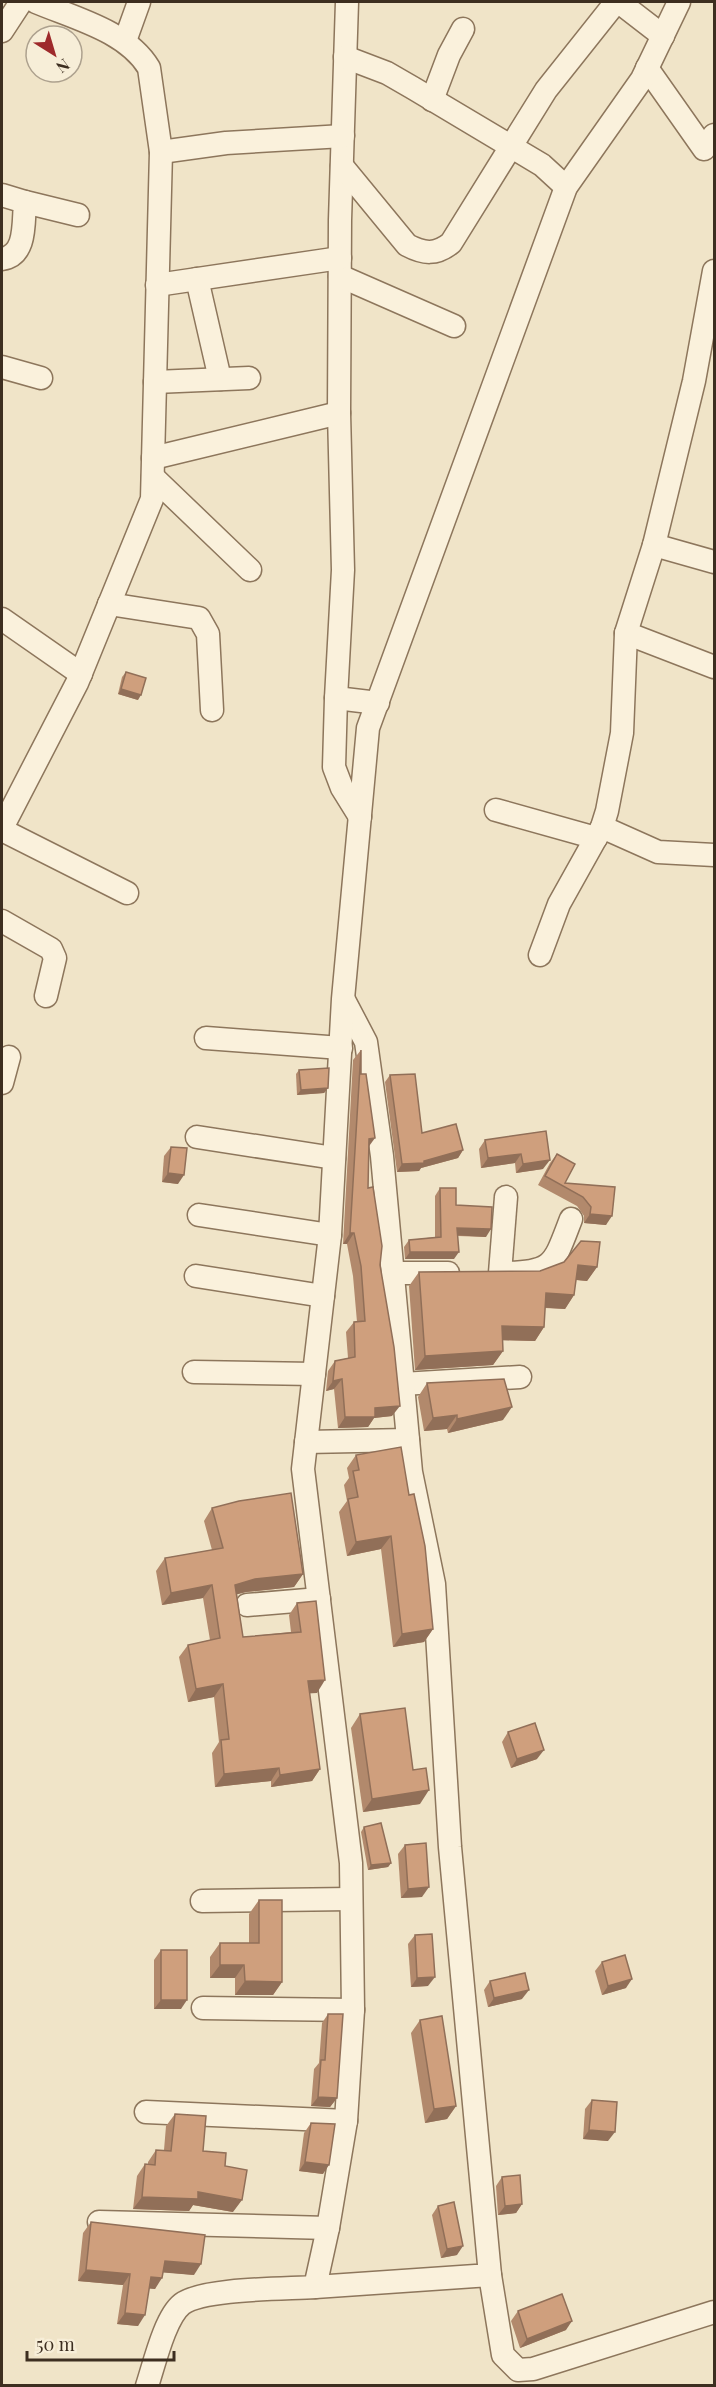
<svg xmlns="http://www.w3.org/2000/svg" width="716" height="2387" font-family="'Playfair Display',serif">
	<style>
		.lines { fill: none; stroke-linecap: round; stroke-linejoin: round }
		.minor-casing { stroke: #8d765c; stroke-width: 25 }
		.minor { stroke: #faf1dc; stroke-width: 22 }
		.wall { fill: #b2896c }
		.shaded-wall { fill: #916f58 }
		.building { fill: #cf9f7d; stroke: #916f58; stroke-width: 1.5 }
	</style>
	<rect width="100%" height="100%" fill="#f0e4c8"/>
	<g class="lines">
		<defs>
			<g id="minor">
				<polyline points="347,2 340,220 339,413 343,570 336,698 378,703"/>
				<polyline points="619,2 663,36"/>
				<polyline points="2,31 21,2"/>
				<polyline points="125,41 139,2"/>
				<polyline points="345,57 387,73 413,88 542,165 566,187"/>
				<polyline points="647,68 704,149 714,135"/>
				<polyline points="432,100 449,55 463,29"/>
				<polyline points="161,152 226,143 343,136"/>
				<path d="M342,166L407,245C424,254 436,255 451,243L546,90L616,2"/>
				<path d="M2,195L25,202C23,223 27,255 2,259"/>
				<polyline points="25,202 78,215"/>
				<polyline points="340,276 454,326"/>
				<polyline points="197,279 220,379"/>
				<polyline points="157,285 340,258"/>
				<polyline points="2,367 41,378"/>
				<polyline points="155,382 249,378"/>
				<polyline points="153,458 339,413"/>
				<polyline points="153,477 250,570"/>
				<polyline points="654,545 714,562"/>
				<polyline points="109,604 199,618 208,634 212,710"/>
				<polyline points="2,619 81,674"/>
				<polyline points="626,633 714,667"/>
				<polyline points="336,698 334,767 342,788 360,817"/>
				<polyline points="496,810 596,838"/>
				<polyline points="602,827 658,852 714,855"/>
				<path d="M2,828L77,683L152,499L161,152L149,68C127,31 74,18 36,2"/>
				<polyline points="2,830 127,893"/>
				<polyline points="2,921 51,949 55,958 46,996"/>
				<polyline points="540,955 559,904 602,827 607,811 622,733 626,633 654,545 694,381 714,271"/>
				<polyline points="206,1038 341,1048"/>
				<polyline points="2,1083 9,1057"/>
				<polyline points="197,1137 334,1158"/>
				<polyline points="199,1215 330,1235"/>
				<polyline points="394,1273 448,1273"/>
				<polyline points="500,1273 506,1197"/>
				<path d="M502,1273C554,1272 553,1266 571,1219"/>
				<polyline points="196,1276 323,1296"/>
				<polyline points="194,1372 314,1374"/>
				<polyline points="402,1384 520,1377"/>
				<polyline points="306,1442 408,1440"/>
				<polyline points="247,1605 319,1599"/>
				<polyline points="202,1901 351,1899"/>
				<polyline points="203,2008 353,2010"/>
				<polyline points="146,2112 346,2121"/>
				<polyline points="99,2222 328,2228"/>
				<polyline points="490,2275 503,2355 518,2370 533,2369 714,2312"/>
				<polyline points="315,2287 490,2275 450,1847 434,1584 411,1472 382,1156 366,1042 344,1000"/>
				<path d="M147,2386C154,2365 165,2317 182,2304C203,2288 286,2289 315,2287L328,2228L346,2121L353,2010L351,1863L303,1469L330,1235L343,999L368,728L566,187L642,79L679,2"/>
			</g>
		</defs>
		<use href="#minor" class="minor-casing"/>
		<use href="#minor" class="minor"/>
	</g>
	<g class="wall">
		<polygon points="126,672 138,700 118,694 122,677"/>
		<polygon points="361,1050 361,1074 369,1146 368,1188 380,1265 392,1416 374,1418 368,1427 338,1428 334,1389 326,1391 328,1371 335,1361 348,1358 346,1332 354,1322 357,1322 353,1276 347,1244 343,1244 353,1060"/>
		<polygon points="299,1070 328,1088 324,1093 297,1095 296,1074"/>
		<polygon points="390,1075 422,1133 463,1150 458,1158 421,1168 419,1171 397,1172 385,1082"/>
		<polygon points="546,1131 543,1169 516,1173 515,1163 481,1168 479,1149 485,1140"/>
		<polygon points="171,1147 178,1184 162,1182 164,1156"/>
		<polygon points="557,1154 565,1183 615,1187 606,1225 584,1223 584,1216 577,1206 538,1185 550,1163"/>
		<polygon points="440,1188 486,1237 458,1236 454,1259 405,1259 404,1247 409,1240 435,1237 435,1196"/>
		<polygon points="597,1267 587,1281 576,1280 574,1295 565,1309 545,1308 544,1327 535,1341 503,1340 503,1351 493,1365 415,1370 409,1286 419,1272 540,1271"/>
		<polygon points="427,1383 503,1420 448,1433 447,1429 424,1431 418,1397"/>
		<polygon points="356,1455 433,1629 424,1642 393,1647 381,1549 347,1556 339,1512 347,1501 344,1485 349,1478 347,1468"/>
		<polygon points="212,1508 303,1574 294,1587 246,1592 237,1594 243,1637 291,1632 289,1615 297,1603 317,1693 309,1693 320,1769 312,1781 271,1787 271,1781 215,1787 212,1753 219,1742 214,1697 188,1702 179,1657 188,1645 210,1640 203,1598 162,1605 156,1571 165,1558 212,1550 204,1521"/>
		<polygon points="360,1714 413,1770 420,1804 363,1812 351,1728"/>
		<polygon points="508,1732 537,1759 511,1768 502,1742"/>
		<polygon points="364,1827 391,1863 388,1867 368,1870 361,1832"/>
		<polygon points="405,1845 422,1897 401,1898 398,1854"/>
		<polygon points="259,1900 282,1982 273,1995 235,1995 235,1978 210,1978 210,1957 220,1943 249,1943 249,1914"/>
		<polygon points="415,1935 428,1986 411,1987 408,1944"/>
		<polygon points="161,1950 181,2009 154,2009 154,1960"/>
		<polygon points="602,1962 626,1988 602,1995 595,1971"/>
		<polygon points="490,1981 522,1999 488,2007 484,1990"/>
		<polygon points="328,2014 337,2098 330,2107 311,2106 314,2069 319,2063 322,2023"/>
		<polygon points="420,2020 456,2106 447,2119 425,2123 411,2033"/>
		<polygon points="592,2100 608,2141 583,2139 585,2109"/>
		<polygon points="175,2114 203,2151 225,2166 233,2212 193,2205 189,2211 133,2209 137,2176 145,2164 148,2164 148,2162 156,2150 164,2150 166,2126"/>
		<polygon points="311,2123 323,2174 299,2171 304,2133"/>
		<polygon points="502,2177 522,2204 516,2213 498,2215 496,2186"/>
		<polygon points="438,2206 457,2255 441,2258 432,2215"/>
		<polygon points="91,2222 194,2275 163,2272 155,2289 149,2288 138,2326 117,2324 123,2285 78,2281 83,2233"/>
		<polygon points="518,2311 566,2330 520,2348 511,2321"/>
	</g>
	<g class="shaded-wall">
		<polygon points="121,689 141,695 138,700 118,694"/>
		<polygon points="328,1088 324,1093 297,1095 301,1090"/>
		<polygon points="375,1138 367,1149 369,1139"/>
		<polygon points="463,1150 458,1158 421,1168 419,1171 397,1172 402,1164 424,1161"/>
		<polygon points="521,1154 515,1163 481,1168 488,1158"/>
		<polygon points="550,1160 543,1169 516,1173 523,1164"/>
		<polygon points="168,1173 184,1175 178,1184 162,1182"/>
		<polygon points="590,1214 612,1216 606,1225 584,1223"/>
		<polygon points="457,1228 491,1229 486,1237 452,1235"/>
		<polygon points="350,1233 354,1233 347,1244 343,1244"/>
		<polygon points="410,1252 459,1252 454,1259 405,1259"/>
		<polygon points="578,1265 597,1267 587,1281 568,1279"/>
		<polygon points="546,1293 574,1295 565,1309 536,1307"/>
		<polygon points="502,1326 544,1327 535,1341 492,1340"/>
		<polygon points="503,1351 493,1365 415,1370 425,1356"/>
		<polygon points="342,1379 334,1389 326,1391 333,1381"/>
		<polygon points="400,1406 392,1416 374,1418 368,1427 338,1428 345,1417 375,1408"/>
		<polygon points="512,1407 503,1420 448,1433 457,1419"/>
		<polygon points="457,1415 447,1429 424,1431 433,1418"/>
		<polygon points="391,1536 381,1549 347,1556 356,1542"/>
		<polygon points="303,1574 294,1587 246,1592 227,1597 235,1585 255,1579"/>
		<polygon points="212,1585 203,1598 162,1605 171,1593"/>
		<polygon points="433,1629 424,1642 393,1647 402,1634"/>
		<polygon points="325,1680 317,1693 299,1694 308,1681"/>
		<polygon points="223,1684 214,1697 188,1702 196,1689"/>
		<polygon points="544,1750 537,1759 511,1768 517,1759"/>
		<polygon points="279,1768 271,1781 215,1787 224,1774"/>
		<polygon points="320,1769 312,1781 271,1787 280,1775"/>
		<polygon points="429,1790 420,1804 363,1812 372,1799"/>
		<polygon points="391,1863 388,1867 368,1870 371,1865"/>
		<polygon points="429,1887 422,1897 401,1898 408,1889"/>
		<polygon points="220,1965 244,1965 235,1978 210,1978"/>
		<polygon points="435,1977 428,1986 411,1987 417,1978"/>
		<polygon points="632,1979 626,1988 602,1995 608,1986"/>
		<polygon points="245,1981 282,1982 273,1995 235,1995"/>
		<polygon points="529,1990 522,1999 488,2007 494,1998"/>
		<polygon points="161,2000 187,2000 181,2009 154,2009"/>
		<polygon points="318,2097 337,2098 330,2107 311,2106"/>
		<polygon points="456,2106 447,2119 425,2123 434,2109"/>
		<polygon points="589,2130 615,2132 608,2141 583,2139"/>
		<polygon points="305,2162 329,2165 323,2174 299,2171"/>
		<polygon points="198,2192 242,2200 233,2212 193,2205 189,2211 133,2209 142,2197"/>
		<polygon points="522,2204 516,2213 498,2215 505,2206"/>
		<polygon points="463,2246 457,2255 441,2258 447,2249"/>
		<polygon points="165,2261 201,2264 194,2275 157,2272"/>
		<polygon points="86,2270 130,2274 123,2285 78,2281"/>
		<polygon points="151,2277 162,2278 155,2289 143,2288"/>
		<polygon points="125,2313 145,2315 138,2326 117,2324"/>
		<polygon points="572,2321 566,2330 520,2348 527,2339"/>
	</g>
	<g class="building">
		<polygon points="126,672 146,678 141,695 121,689"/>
		<polygon points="361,1050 361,1074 366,1074 375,1138 369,1139 368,1188 373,1187 382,1246 380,1265 394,1347 400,1406 375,1408 375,1417 345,1417 342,1379 333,1381 335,1361 355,1357 354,1322 365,1321 361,1266 354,1233 350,1233"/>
		<polygon points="329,1068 328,1088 301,1090 299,1070"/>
		<polygon points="415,1074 422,1133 456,1124 463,1150 424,1161 424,1163 402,1164 390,1075"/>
		<polygon points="546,1131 550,1160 523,1164 521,1154 488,1158 485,1140"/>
		<polygon points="171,1147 187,1148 184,1175 168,1173"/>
		<polygon points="557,1154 575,1164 565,1183 615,1187 612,1216 590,1214 591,1207 583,1197 545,1176"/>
		<polygon points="440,1188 456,1188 456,1205 492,1207 491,1229 457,1228 459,1252 410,1252 409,1240 441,1237"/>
		<polygon points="581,1241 600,1242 597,1267 578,1265 574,1295 546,1293 544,1327 502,1326 503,1351 425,1356 419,1272 540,1271 564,1262"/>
		<polygon points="504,1379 512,1407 457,1419 457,1415 433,1418 427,1383"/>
		<polygon points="401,1447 409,1495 414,1494 425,1546 433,1629 402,1634 391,1536 356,1542 348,1499 358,1497 353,1471 359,1470 356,1455"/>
		<polygon points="291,1493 303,1574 255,1579 235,1585 243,1637 301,1632 297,1603 316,1601 325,1680 308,1681 320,1769 280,1775 279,1768 224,1774 221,1740 229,1739 223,1684 196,1689 188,1645 220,1638 212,1585 171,1593 165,1558 223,1548 212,1508 239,1501"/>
		<polygon points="405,1708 413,1770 426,1768 429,1790 372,1799 360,1714"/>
		<polygon points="535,1723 544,1750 517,1759 508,1732"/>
		<polygon points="381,1823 391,1863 371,1865 364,1827"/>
		<polygon points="426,1843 429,1887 408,1889 405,1845"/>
		<polygon points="259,1900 282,1900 282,1982 245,1981 244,1965 220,1965 220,1943 259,1943"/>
		<polygon points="432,1934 435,1977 417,1978 415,1935"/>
		<rect x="161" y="1950" width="26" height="50"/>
		<polygon points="625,1955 632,1979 608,1986 602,1962"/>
		<polygon points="525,1973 529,1990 494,1998 490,1981"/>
		<polygon points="328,2014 343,2014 337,2098 318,2097 321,2060 325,2060"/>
		<polygon points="442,2016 456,2106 434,2109 420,2020"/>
		<polygon points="592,2100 617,2102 615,2132 589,2130"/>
		<polygon points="175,2114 206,2116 203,2151 226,2153 225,2166 247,2170 242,2200 198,2192 198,2199 142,2197 145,2164 155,2165 156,2150 171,2151"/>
		<polygon points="311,2123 335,2124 329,2165 305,2162"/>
		<polygon points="520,2175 522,2204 505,2206 502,2177"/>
		<polygon points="454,2202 463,2246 447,2249 438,2206"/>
		<polygon points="91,2222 205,2235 201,2264 165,2261 162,2278 151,2277 145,2315 125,2313 130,2274 86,2270"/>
		<polygon points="562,2294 572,2321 527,2339 518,2311"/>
	</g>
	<rect width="716" height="2387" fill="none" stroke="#3d2e20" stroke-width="6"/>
	<g transform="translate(54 54) rotate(143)"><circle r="28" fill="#f7eed8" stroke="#ada18e" stroke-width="1.5"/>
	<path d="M0-4.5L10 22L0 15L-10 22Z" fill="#9e2a2b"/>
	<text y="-9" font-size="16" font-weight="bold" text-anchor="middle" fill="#3d2e20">N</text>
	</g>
	<path d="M27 2351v9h147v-9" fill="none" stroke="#3d2e20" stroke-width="3"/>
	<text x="36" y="2351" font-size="18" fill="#3d2e20" stroke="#f7eed8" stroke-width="4.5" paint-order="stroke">50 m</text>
</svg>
